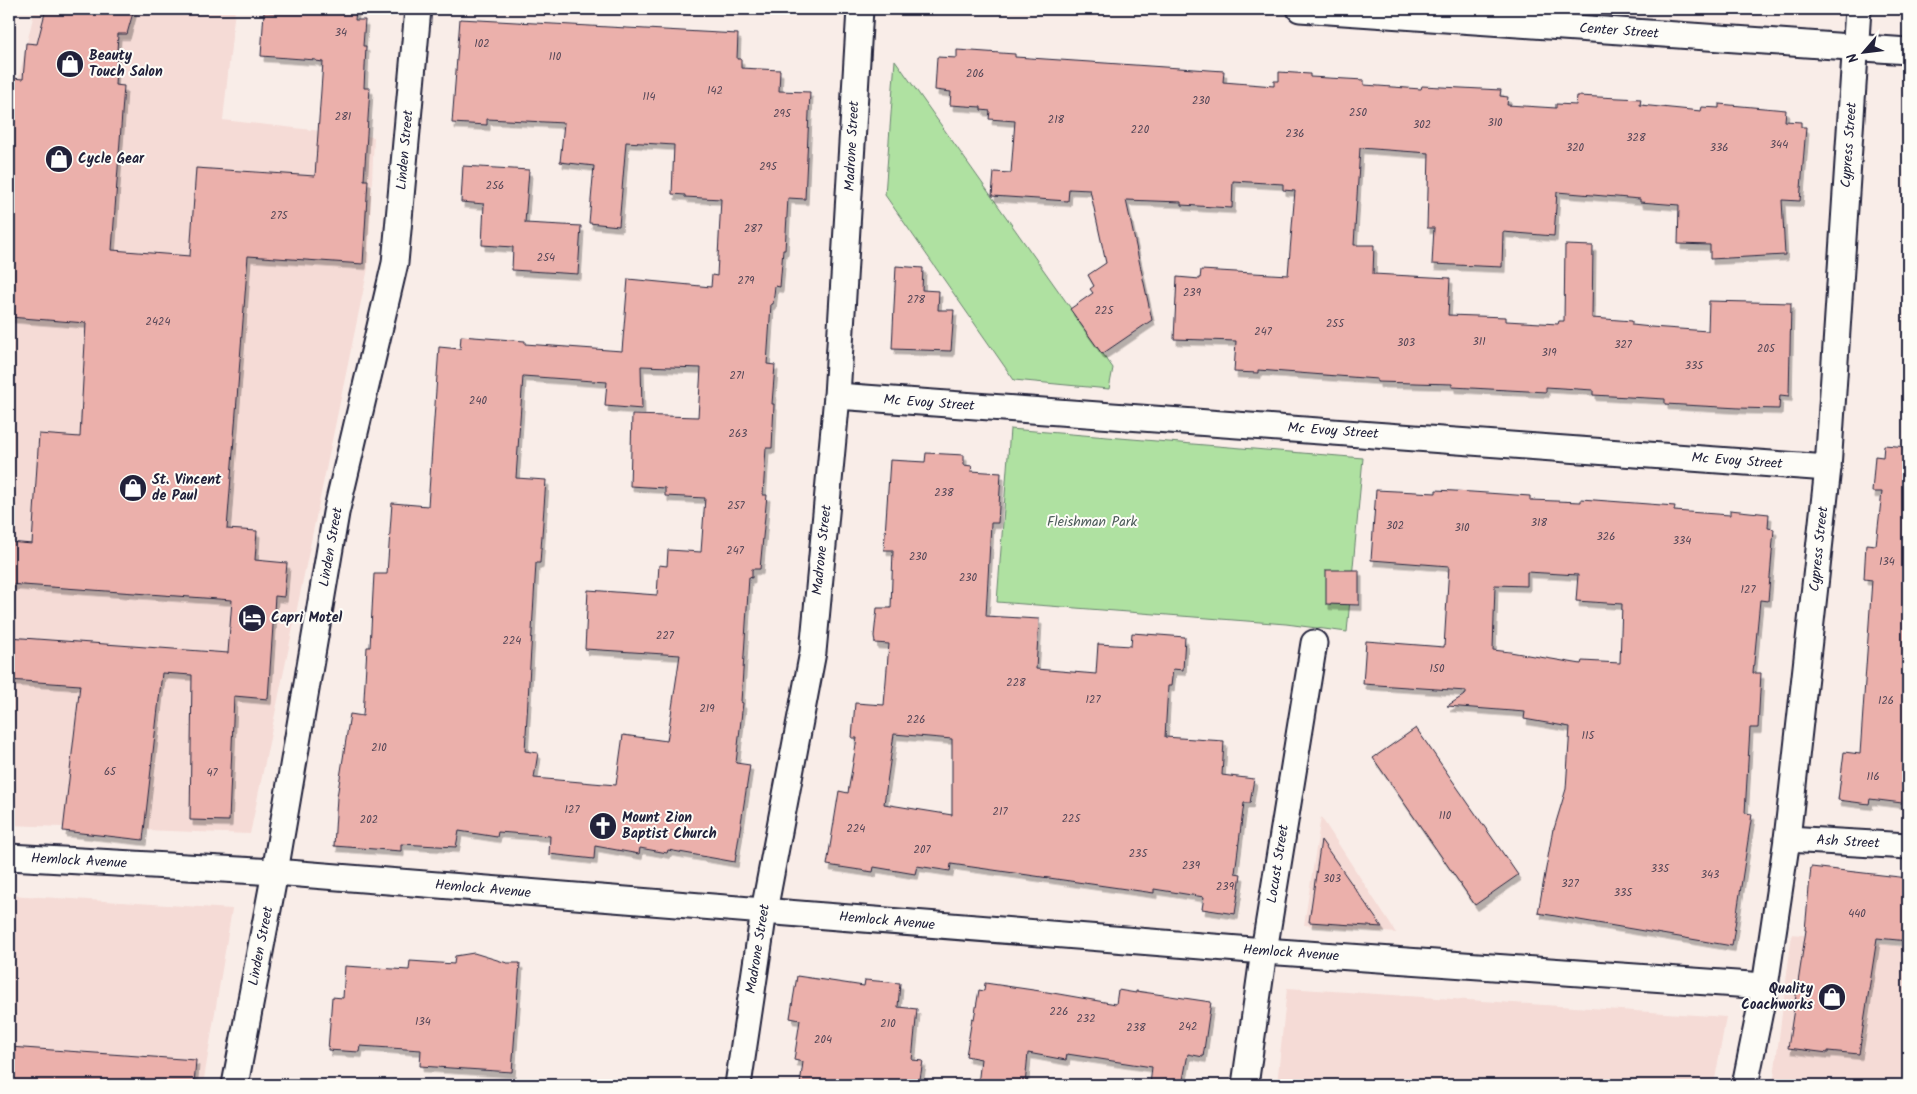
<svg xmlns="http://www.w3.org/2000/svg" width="1917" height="1094" font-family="Kalam,sans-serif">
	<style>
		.built { fill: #f5dbd6 }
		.green { fill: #afe1a1; stroke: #68826e }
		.building { fill: #ebb0ab; stroke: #22223b; fill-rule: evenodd; filter: url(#shadow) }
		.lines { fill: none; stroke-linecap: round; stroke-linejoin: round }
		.street-casing { stroke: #22223b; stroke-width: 29 }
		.street { stroke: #fdfcf7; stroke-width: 25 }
		.labels { text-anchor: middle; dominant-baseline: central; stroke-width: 4; stroke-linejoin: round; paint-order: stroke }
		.number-label { font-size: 11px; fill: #544657 }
		.street-label { font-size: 14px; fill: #22223b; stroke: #fdfcf7 }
		.poi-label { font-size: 14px; font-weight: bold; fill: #22223b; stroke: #fdfcf7; text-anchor: start }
		.park-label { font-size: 14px; fill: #4c5b5a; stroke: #fdfcf7 }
	</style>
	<defs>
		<filter id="shadow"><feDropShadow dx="3" dy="5.5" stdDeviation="0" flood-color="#0004"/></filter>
	</defs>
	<rect width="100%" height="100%" fill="#f9ede8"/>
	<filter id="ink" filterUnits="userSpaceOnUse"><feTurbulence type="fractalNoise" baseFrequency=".02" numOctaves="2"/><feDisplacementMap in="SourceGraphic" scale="10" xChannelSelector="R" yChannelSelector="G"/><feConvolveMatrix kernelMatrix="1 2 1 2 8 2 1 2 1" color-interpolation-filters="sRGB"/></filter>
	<g filter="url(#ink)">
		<g class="built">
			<polygon points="35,9 235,9 223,120 374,137 368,268 250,834 9,825 9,118"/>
			<polygon points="1321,817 1396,933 1304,925"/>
			<polygon points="9,895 232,909 203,1085 9,1085"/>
			<polygon points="1792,934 1908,947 1908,1076 1871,1085 1773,1085"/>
			<polygon points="1287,988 1726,1017 1714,1085 1277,1085"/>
		</g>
		<g class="green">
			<polygon points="895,60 1113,368 1109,389 1014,380 885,195"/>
			<polygon points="1010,429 1363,458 1347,632 1286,624 997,602"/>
		</g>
		<g class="building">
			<polygon points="46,9 134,9 127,34 118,34 115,85 124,86 112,250 190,256 196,168 315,176 323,62 316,61 316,60 261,56 264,12 274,13 275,9 356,10 355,20 365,20 363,46 366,46 364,88 370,88 364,180 368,180 363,264 248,256 227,529 257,531 255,560 287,563 284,597 275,596 268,699 234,696 229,821 190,820 192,675 162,673 143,840 63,831 80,685 9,680 9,637 228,653 232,600 9,584 9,542 32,544 39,434 80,437 86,323 9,317 9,93 12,78 23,79 26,43 37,44"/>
			<path d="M460,19L738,34L737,59H741V68L780,70L779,91L810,92L805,199L788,198L785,250H783L780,287L775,286L773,304H771L767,364L775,365L772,404H774L772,448H766L763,495H767L760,569H752V578L749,577L741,702L743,703L736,763L750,765L735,862L668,850L667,853L640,848L639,854L595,846L594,859L549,854L550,836L498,832L497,837L459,831L456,847L401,844V851L334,846L337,797L350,714L363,716L367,647H370L374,574H387L392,503L428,506L439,347L460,349L461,336L525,341V344L622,351L628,279L711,287L712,275L717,276L721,199L685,197V195L672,194L674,145L626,142L619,226L589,223L594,166L560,162L564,123L487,119V125L452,123ZM641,366L701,368L698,417L632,415L630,486L665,488V496L705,498L701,552L668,550L667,566L659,565L657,595L588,590L585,649L680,655L667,741L623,735L616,785L534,778L538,753L525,751L536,563H540L546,480L516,478L523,376L607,382L605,406L642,409Z"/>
			<polygon points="957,50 1015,54 1015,57 1224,71 1223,82 1274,86 1274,81 1279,81 1279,72 1310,74 1310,77 1364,80 1364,85 1421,89 1422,86 1501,90 1500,96 1508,97 1507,105 1556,108 1556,104 1576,105 1577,96 1641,99 1640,105 1701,111 1702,107 1719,108 1719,104 1786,110 1785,121 1801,122 1801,127 1806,127 1800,201 1782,200 1785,255 1710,259 1710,245 1678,244 1679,205 1640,202 1640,199 1557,192 1554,236 1503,232 1502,267 1432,264 1434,228 1427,228 1429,153 1360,148 1354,245 1374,245 1373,274 1450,278 1448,315 1506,317 1506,321 1558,324 1559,321 1564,321 1565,245 1593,246 1592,318 1632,321 1632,325 1651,327 1708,331 1709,301 1791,303 1789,396 1780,395 1779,409 1739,408 1665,404 1665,399 1593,395 1593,390 1546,387 1546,392 1452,387 1452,384 1377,382 1377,379 1258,370 1258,373 1234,372 1236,341 1174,339 1177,277 1200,279 1201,270 1288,275 1295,191 1283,190 1283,184 1233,181 1232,208 1181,205 1181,202 1126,200 1152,320 1102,354 1070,309 1093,293 1090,289 1094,286 1088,275 1106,263 1090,190 1069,189 1068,201 992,196 994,172 1011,173 1015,121 989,119 990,111 981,110 981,107 950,105 951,92 935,90 937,57 957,58"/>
			<polygon points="463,166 529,170 525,223 581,226 578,274 512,270 513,247 482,245 484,204 461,202"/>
			<polygon points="896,266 923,268 922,290 939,291 938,310 954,310 951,351 892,349"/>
			<polygon points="1884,445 1908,447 1908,752 1902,803 1870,799 1869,804 1838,800 1844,752 1860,754 1872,580 1864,579 1866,544 1876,545 1882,492 1872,492 1875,456 1883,457"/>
			<path d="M926,453L964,455V465L972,466L971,471L1001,473L998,523H991L986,616L1039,619L1036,669L1096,674L1098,644L1131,646L1132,633L1185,637L1183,670L1173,669L1171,686H1168L1165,737L1224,741L1222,775L1254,779L1250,803H1244L1235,873L1241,874L1235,914L1202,909L1204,897L1154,889V893L951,864L950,871L917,866L915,874L874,867L873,872L827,865L839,791L848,793L857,738H852L855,703L884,705L889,644L875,643L874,636L877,608H891L893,550H884L890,460L925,462ZM894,734L952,739V815L884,804Z"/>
			<path d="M1376,490L1436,493V490L1472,492L1530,496V500L1581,502V499L1675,506L1674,511L1730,515V510L1769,514L1768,528L1774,529L1768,601L1760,600L1753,673H1761L1758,728H1750L1745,813L1752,814L1732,946L1538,913L1553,829H1554L1566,789L1570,727L1524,719L1525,712L1447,706L1466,694V691L1363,684L1366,641L1444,647L1449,566L1371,560ZM1527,572L1578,575L1576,601L1622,604L1620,663L1582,661L1581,664L1510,652L1493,650L1495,585L1527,586Z"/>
			<polygon points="1326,570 1359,570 1359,605 1326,604"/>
			<polygon points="1416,728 1518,875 1475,905 1373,758"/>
			<polygon points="1321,840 1382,927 1309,922"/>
			<polygon points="1811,867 1908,878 1908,941 1877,938 1859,1054 1828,1051 1828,1053 1788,1048 1806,930 1805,930"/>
			<polygon points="474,953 507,963 520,963 512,1072 420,1066 421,1050 360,1046 359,1052 328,1050 332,997 343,998 345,966 409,970 410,961 454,964 455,956"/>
			<polygon points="797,976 864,986 865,980 900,983 898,1007 917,1009 912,1060 923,1061 919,1085 800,1085 803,1062 794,1060 800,1020 790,1018"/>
			<polygon points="985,983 1047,992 1116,1004 1118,990 1136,993 1136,991 1211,1002 1203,1057 1188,1054 1182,1085 1150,1085 1152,1067 1067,1054 1066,1060 1028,1053 1025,1085 978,1085 981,1059 966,1056 972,1018 974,1019 979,990 984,991"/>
			<polygon points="9,1047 196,1060 194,1085 9,1085"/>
		</g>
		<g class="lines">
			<defs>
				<g id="street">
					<polyline points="1300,9 1908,51"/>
					<polyline points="837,396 1828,468"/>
					<polyline points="1787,839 1908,846"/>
					<polyline points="9,857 275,872 1264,951 1765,986"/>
					<polyline points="235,1085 275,872 336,513 395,263 418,9"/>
					<polyline points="738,1085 764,911 813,652 837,396 860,9"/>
					<polyline points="1245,1085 1264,951 1314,643"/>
					<polyline points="1745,1085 1765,986 1787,839 1828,468 1858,9"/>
				</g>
			</defs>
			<use href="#street" class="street-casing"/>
			<use href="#street" class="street"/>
		</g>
	</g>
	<defs>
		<symbol id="shop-disc" viewBox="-11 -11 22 22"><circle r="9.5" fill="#22223b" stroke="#fdfcf7"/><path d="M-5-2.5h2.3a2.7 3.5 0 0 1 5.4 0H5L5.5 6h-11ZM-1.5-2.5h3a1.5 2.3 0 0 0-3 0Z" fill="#fff"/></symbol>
		<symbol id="hotel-disc" viewBox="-11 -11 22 22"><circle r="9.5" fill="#22223b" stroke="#fdfcf7"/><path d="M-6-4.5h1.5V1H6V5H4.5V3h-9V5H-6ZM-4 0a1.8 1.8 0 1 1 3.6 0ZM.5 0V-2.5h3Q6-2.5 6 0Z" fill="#fff"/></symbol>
		<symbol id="church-disc" viewBox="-11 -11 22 22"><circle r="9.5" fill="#22223b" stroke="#fdfcf7"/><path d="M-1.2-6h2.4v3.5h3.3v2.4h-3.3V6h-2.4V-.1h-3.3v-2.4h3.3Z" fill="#fff"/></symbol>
	</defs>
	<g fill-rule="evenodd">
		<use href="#shop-disc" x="54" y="48" width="32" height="32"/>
		<use href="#shop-disc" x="43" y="143" width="32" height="32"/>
		<use href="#shop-disc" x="117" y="472" width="32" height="32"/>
		<use href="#hotel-disc" x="236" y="602" width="32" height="32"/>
		<use href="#church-disc" x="587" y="810" width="32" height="32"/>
		<use href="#shop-disc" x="1816" y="981" width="32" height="32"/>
	</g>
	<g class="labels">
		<g class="number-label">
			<text x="341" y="33">34</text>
			<text x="482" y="44">102</text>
			<text x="555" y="57">110</text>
			<text x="975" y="74">206</text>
			<text x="715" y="91">142</text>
			<text x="649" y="97">114</text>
			<text x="1201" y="101">230</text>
			<text x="1358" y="113">250</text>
			<text x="782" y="114">295</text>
			<text x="343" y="117">281</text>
			<text x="1056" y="120">218</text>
			<text x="1495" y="123">310</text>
			<text x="1422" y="125">302</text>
			<text x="1140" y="130">220</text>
			<text x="1295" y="134">236</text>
			<text x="1636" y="138">328</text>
			<text x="1779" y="145">344</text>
			<text x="1575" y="148">320</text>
			<text x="1719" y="148">336</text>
			<text x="768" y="167">295</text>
			<text x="495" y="186">256</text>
			<text x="279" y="216">275</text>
			<text x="753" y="229">287</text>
			<text x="546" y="258">254</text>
			<text x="746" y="281">279</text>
			<text x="1192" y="293">239</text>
			<text x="916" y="300">278</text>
			<text x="1104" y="311">225</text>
			<text x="158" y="322">2424</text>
			<text x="1335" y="324">255</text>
			<text x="1263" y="332">247</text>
			<text x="1479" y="342">311</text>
			<text x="1406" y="343">303</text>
			<text x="1623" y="345">327</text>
			<text x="1766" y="349">205</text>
			<text x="1549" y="353">319</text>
			<text x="1694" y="366">335</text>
			<text x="737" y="376">271</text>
			<text x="478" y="401">240</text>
			<text x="738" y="434">263</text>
			<text x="944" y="493">238</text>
			<text x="736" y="506">257</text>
			<text x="1539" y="523">318</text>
			<text x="1395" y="526">302</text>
			<text x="1462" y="528">310</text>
			<text x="1606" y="537">326</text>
			<text x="1682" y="541">334</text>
			<text x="735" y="551">247</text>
			<text x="918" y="557">230</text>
			<text x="1887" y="562">134</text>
			<text x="968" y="578">230</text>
			<text x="1748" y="590">127</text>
			<text x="665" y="636">227</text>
			<text x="512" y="641">224</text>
			<text x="1437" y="669">150</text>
			<text x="1016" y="683">228</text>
			<text x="1093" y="700">127</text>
			<text x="1886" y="701">126</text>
			<text x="707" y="709">219</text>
			<text x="916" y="720">226</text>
			<text x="1588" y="736">115</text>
			<text x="379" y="748">210</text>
			<text x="110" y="772">65</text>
			<text x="212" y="773">47</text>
			<text x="1873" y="777">116</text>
			<text x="572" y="810">127</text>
			<text x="1000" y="812">217</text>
			<text x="1445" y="816">110</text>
			<text x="1071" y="819">225</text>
			<text x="369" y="820">202</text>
			<text x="856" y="829">224</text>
			<text x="922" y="850">207</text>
			<text x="1138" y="854">235</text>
			<text x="1191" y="866">239</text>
			<text x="1660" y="869">335</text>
			<text x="1710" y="875">343</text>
			<text x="1332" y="879">303</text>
			<text x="1570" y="884">327</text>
			<text x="1225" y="887">239</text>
			<text x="1623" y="893">335</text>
			<text x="1857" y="914">440</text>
			<text x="1059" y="1012">226</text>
			<text x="1086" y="1019">232</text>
			<text x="423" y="1022">134</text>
			<text x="888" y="1024">210</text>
			<text x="1188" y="1027">242</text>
			<text x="1136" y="1028">238</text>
			<text x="823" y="1040">204</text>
		</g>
		<g class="street-label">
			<text transform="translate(1619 31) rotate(4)">Center Street</text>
			<text transform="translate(1849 145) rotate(-86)">Cypress Street</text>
			<text transform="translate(852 146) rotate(-87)">Madrone Street</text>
			<text transform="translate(405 150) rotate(-85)">Linden Street</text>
			<text transform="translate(929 403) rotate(4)">Mc Evoy Street</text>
			<text transform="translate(1333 431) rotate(4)">Mc Evoy Street</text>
			<text transform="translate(1737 461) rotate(4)">Mc Evoy Street</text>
			<text transform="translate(331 547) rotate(-80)">Linden Street</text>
			<text transform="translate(1819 549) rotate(-84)">Cypress Street</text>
			<text transform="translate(822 550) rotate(-84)">Madrone Street</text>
			<text transform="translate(1848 842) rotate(3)">Ash Street</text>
			<text transform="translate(79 861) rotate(3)">Hemlock Avenue</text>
			<text transform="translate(1278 864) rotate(-81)">Locust Street</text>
			<text transform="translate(483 889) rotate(5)">Hemlock Avenue</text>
			<text transform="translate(887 921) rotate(5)">Hemlock Avenue</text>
			<text transform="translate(261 946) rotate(-79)">Linden Street</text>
			<text transform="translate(758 949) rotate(-81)">Madrone Street</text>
			<text transform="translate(1291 953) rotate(4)">Hemlock Avenue</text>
		</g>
		<g class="poi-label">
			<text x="89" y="56">Beauty<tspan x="89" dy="16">Touch Salon</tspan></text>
			<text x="78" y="159">Cycle Gear</text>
			<text x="152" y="480">St. Vincent<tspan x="152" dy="16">de Paul</tspan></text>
			<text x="271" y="618">Capri Motel</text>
			<text x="622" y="818">Mount Zion<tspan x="622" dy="16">Baptist Church</tspan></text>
			<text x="1813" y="989" text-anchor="end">Quality<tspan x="1813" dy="16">Coachworks</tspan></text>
		</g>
		<g class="park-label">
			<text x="1092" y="522">Fleishman Park</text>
		</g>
	</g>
	<rect width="1917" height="1094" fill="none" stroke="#fdfcf7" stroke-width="30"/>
	<rect x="15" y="15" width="1887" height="1064" fill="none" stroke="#22223b" stroke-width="2" filter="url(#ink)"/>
	<g transform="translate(1864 52) rotate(242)" stroke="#fdfcf7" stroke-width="4" paint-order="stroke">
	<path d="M0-4L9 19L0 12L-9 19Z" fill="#22223b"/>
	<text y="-8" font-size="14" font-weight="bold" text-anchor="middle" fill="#22223b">N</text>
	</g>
</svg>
